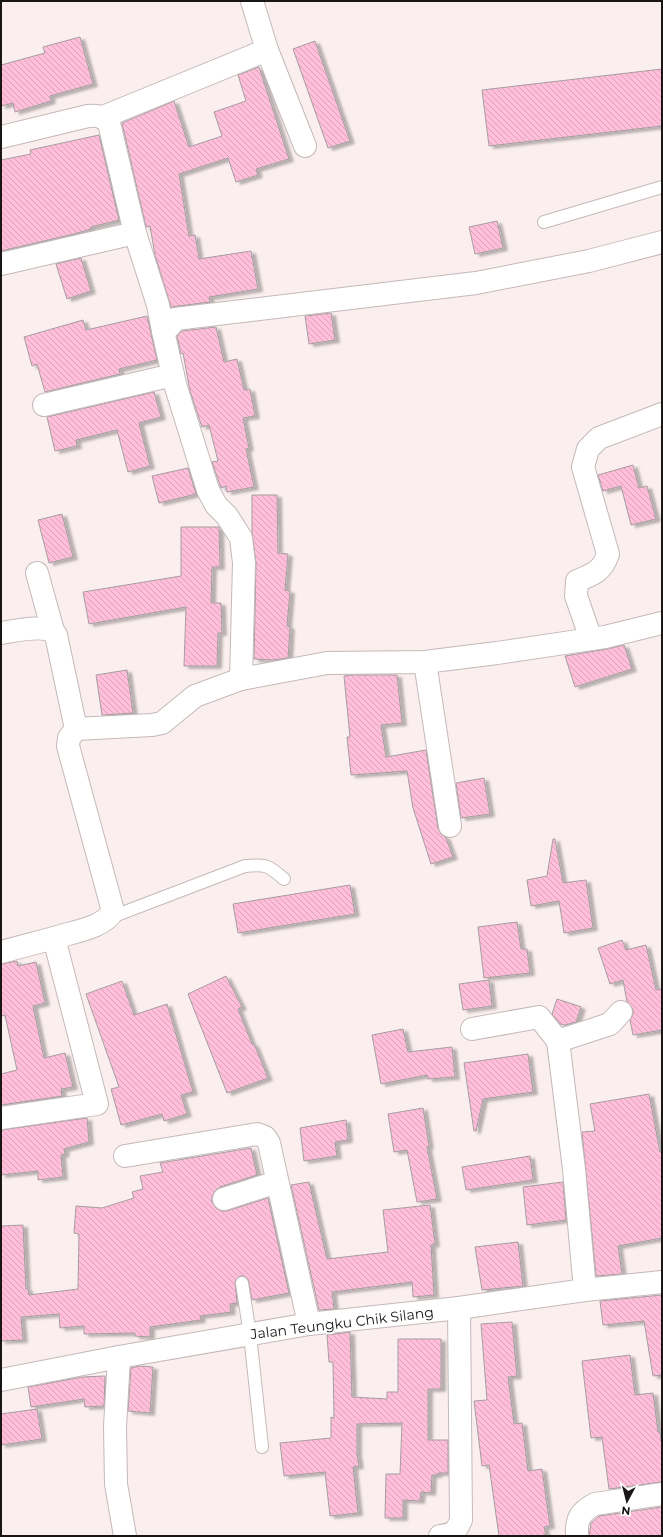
<svg xmlns="http://www.w3.org/2000/svg" width="663" height="1537" font-family="Montserrat,sans-serif">
	<style>
		.building { fill: url(#building-back-hatch); stroke: #a69ca0; filter: url(#shadow) }
		.lines { fill: none; stroke-linecap: round; stroke-linejoin: round }
		.lane-casing { stroke: #c4b9b8; stroke-width: 14 }
		.street-casing { stroke: #c4b9b8; stroke-width: 24 }
		.secondary-casing { stroke: #c4b9b8; stroke-width: 24 }
		.lane { stroke: #fff; stroke-width: 12 }
		.street { stroke: #fff; stroke-width: 22 }
		.secondary { stroke: #fff; stroke-width: 22 }
		.labels { text-anchor: middle; dominant-baseline: central; stroke-width: 4; stroke-linejoin: round; paint-order: stroke }
		.street-label { font-size: 14px; fill: #1a1616; stroke: #fff }
	</style>
	<defs>
		<pattern id="building-back-hatch" width="6" height="6" patternUnits="userSpaceOnUse"><rect width="6" height="6" fill="#ffbfdb"/><path d="M-1 5l2 2M0 0l6 6M5-1l2 2" fill="none" stroke="#daa3bb"/></pattern>
		<filter id="shadow"><feDropShadow dx="4.5" dy="2.5" stdDeviation="1" flood-color="#0004"/></filter>
	</defs>
	<rect width="100%" height="100%" fill="#faefee"/>
	<g class="building">
		<polygon points="80,37 93,84 50,96 51,101 15,112 13,103 1,106 1,65 45,53 43,47"/>
		<polygon points="315,41 350,141 328,148 293,49"/>
		<polygon points="259,67 289,159 256,169 258,175 236,182 228,158 179,174 189,236 195,235 199,259 251,251 258,289 209,297 210,302 171,307 155,255 150,226 146,227 122,123 174,101 189,147 222,136 214,112 246,101 238,75"/>
		<polygon points="662,69 662,126 489,146 482,90"/>
		<polygon points="99,135 119,220 91,227 91,229 74,234 1,251 1,160 31,154 30,150"/>
		<polygon points="497,221 503,248 475,254 469,227"/>
		<polygon points="81,258 91,291 67,299 56,264"/>
		<polygon points="331,313 335,340 309,344 305,316"/>
		<polygon points="147,316 157,360 119,369 120,374 45,392 37,364 32,366 24,337 83,320 86,330"/>
		<polygon points="216,327 224,362 237,359 244,390 250,389 255,416 243,418 249,448 246,449 254,487 227,492 226,486 221,488 220,485 212,462 218,461 209,425 202,427 190,391 183,353 181,354 177,336 182,331"/>
		<polygon points="154,392 161,417 139,423 150,466 128,472 117,430 76,440 77,446 55,451 47,417"/>
		<polygon points="633,465 639,488 647,486 656,519 631,525 621,486 603,491 598,475"/>
		<polygon points="188,468 196,494 159,503 152,476"/>
		<polygon points="252,495 277,495 278,553 288,554 285,590 290,591 287,626 290,627 288,658 272,660 254,659 256,563 252,533"/>
		<polygon points="62,514 73,557 49,563 38,520"/>
		<polygon points="181,527 219,527 220,567 212,567 211,603 221,603 222,633 218,633 217,666 184,666 186,607 89,624 83,592 181,576"/>
		<polygon points="624,645 632,669 575,687 565,656 607,649"/>
		<polygon points="127,670 133,713 102,715 96,675"/>
		<polygon points="352,675 397,675 402,723 381,725 386,757 426,750 438,828 441,834 446,838 453,857 431,864 413,808 407,771 351,775 347,737 350,737 344,676"/>
		<polygon points="484,778 490,814 461,818 456,783"/>
		<polygon points="553,839 555,839 563,883 586,880 593,928 564,933 559,901 531,906 527,880 547,876"/>
		<polygon points="350,885 355,914 238,933 233,904"/>
		<polygon points="517,922 521,949 527,949 530,973 484,978 478,927"/>
		<polygon points="622,940 626,950 646,945 656,990 662,989 662,1030 633,1035 630,1020 633,1014 633,1009 627,1002 623,980 610,984 598,948"/>
		<polygon points="17,961 18,966 36,962 45,1003 33,1006 44,1058 65,1053 73,1087 61,1089 62,1096 1,1105 1,1074 17,1070 5,1015 1,1016 1,964"/>
		<polygon points="226,976 242,1007 238,1009 252,1044 254,1044 268,1078 227,1093 188,994"/>
		<polygon points="489,980 492,1006 463,1010 459,984"/>
		<polygon points="122,981 134,1015 167,1004 193,1092 181,1095 187,1114 164,1121 162,1114 121,1125 111,1089 119,1087 86,994"/>
		<polygon points="557,999 581,1007 576,1022 565,1025 560,1024 552,1014"/>
		<polygon points="403,1029 408,1052 452,1047 455,1077 428,1079 427,1075 381,1084 372,1035"/>
		<polygon points="528,1054 533,1092 483,1099 476,1131 474,1131 464,1063"/>
		<polygon points="649,1094 660,1152 662,1151 662,1238 618,1246 622,1274 596,1276 582,1132 595,1131 590,1104"/>
		<polygon points="423,1108 429,1146 427,1147 437,1199 417,1202 407,1150 394,1152 388,1114"/>
		<polygon points="87,1118 89,1142 64,1149 65,1154 61,1155 63,1177 38,1180 38,1171 1,1175 1,1130"/>
		<polygon points="346,1120 348,1140 335,1142 337,1156 304,1161 300,1128"/>
		<polygon points="251,1148 257,1175 220,1187 215,1191 212,1197 212,1202 216,1208 222,1211 227,1211 268,1198 289,1293 252,1300 248,1279 244,1276 240,1276 235,1281 237,1303 230,1304 231,1312 200,1316 201,1320 150,1327 150,1337 135,1336 135,1333 84,1334 84,1326 60,1328 59,1314 21,1317 23,1340 1,1341 1,1226 23,1225 26,1289 28,1289 29,1295 78,1289 79,1234 74,1233 76,1206 102,1208 134,1198 132,1192 143,1189 140,1176 163,1172 160,1163"/>
		<polygon points="530,1156 533,1180 466,1190 462,1167"/>
		<polygon points="309,1182 327,1259 388,1252 383,1210 430,1205 435,1244 431,1245 434,1295 413,1297 412,1282 332,1292 334,1309 319,1310 291,1185"/>
		<polygon points="563,1182 566,1220 527,1225 523,1187"/>
		<polygon points="518,1242 523,1286 482,1290 475,1247"/>
		<polygon points="662,1295 662,1375 653,1376 644,1321 603,1325 600,1301"/>
		<polygon points="512,1322 517,1376 508,1377 514,1424 522,1423 528,1471 542,1469 550,1526 544,1527 546,1536 499,1536 489,1465 482,1466 474,1401 487,1400 481,1324"/>
		<polygon points="350,1332 352,1397 387,1399 387,1392 398,1392 398,1339 441,1339 441,1389 428,1389 428,1440 448,1440 448,1473 438,1473 437,1475 432,1475 431,1493 421,1492 420,1501 403,1500 403,1518 385,1518 386,1474 400,1474 402,1423 357,1424 357,1454 359,1466 353,1467 358,1513 330,1516 325,1472 284,1476 280,1443 331,1438 331,1417 334,1418 333,1362 329,1362 327,1335"/>
		<polygon points="630,1355 635,1395 653,1393 658,1432 660,1432 662,1447 662,1482 609,1489 602,1437 591,1438 582,1361"/>
		<polygon points="140,1366 153,1367 150,1413 128,1411 131,1368"/>
		<polygon points="105,1376 104,1406 85,1407 84,1399 31,1407 28,1387 83,1377"/>
		<polygon points="37,1409 42,1439 1,1445 1,1414"/>
		<polygon points="662,1507 662,1536 589,1536 591,1523 599,1516"/>
	</g>
	<g class="lines">
		<defs>
			<g id="lane">
				<polyline points="544,222 662,187"/>
				<path d="M109,918L245,866C266,864 268,865 284,879"/>
				<polyline points="242,1283 250,1335 262,1447"/>
			</g>
			<g id="street">
				<polyline points="267,50 305,146"/>
				<polyline points="103,117 267,50 252,1"/>
				<path d="M1,137L88,116C97,115 102,116 109,123L135,233L158,305L163,331"/>
				<polyline points="1,264 135,233"/>
				<polyline points="44,405 173,375"/>
				<polyline points="37,573 53,631"/>
				<path d="M1,633C15,631 47,623 56,635L76,729L152,725L162,723L195,696L241,679L327,663L425,662L497,653L605,637L662,623"/>
				<path d="M591,639L576,596L577,581C593,574 602,572 608,554L583,467L588,449L599,438L662,414"/>
				<polyline points="425,662 450,826"/>
				<polyline points="241,679 244,563 241,538 227,516 216,505 208,490 175,384 163,331 170,326 175,319 476,283 589,261 662,242"/>
				<path d="M54,938C72,932 104,928 113,911L68,746L69,738L76,729"/>
				<polyline points="1,952 54,938 97,1104 1,1118"/>
				<polyline points="472,1029 539,1017 558,1041"/>
				<polyline points="125,1156 257,1134 265,1137 269,1143 309,1324"/>
				<polyline points="224,1199 277,1182"/>
				<polyline points="585,1290 574,1169 558,1041 610,1024 621,1012"/>
				<polyline points="119,1357 115,1427 116,1484 125,1536"/>
				<path d="M440,1536C453,1534 456,1533 461,1520L459,1308"/>
				<path d="M577,1536C576,1519 580,1512 595,1504L662,1494"/>
			</g>
			<polyline id="secondary" points="1,1380 119,1357 309,1324 459,1308 585,1290 662,1282"/>
		</defs>
		<use href="#lane" class="lane-casing"/>
		<use href="#street" class="street-casing"/>
		<use href="#secondary" class="secondary-casing"/>
		<use href="#lane" class="lane"/>
		<use href="#street" class="street"/>
		<use href="#secondary" class="secondary"/>
	</g>
	<g class="labels">
		<g class="street-label">
			<text transform="translate(342 1323) rotate(-7)">Jalan Teungku Chik Silang</text>
		</g>
	</g>
	<rect width="663" height="1537" fill="none" stroke="#1a1616" stroke-width="4"/>
	<g transform="translate(627 1501) rotate(187)" stroke="#ffffff" stroke-width="3" paint-order="stroke">
	<path d="M0-3L7 15L0 10L-7 15Z" fill="#1a1616"/>
	<text y="-6" font-size="11" font-weight="bold" text-anchor="middle" fill="#1a1616">N</text>
	</g>
</svg>
